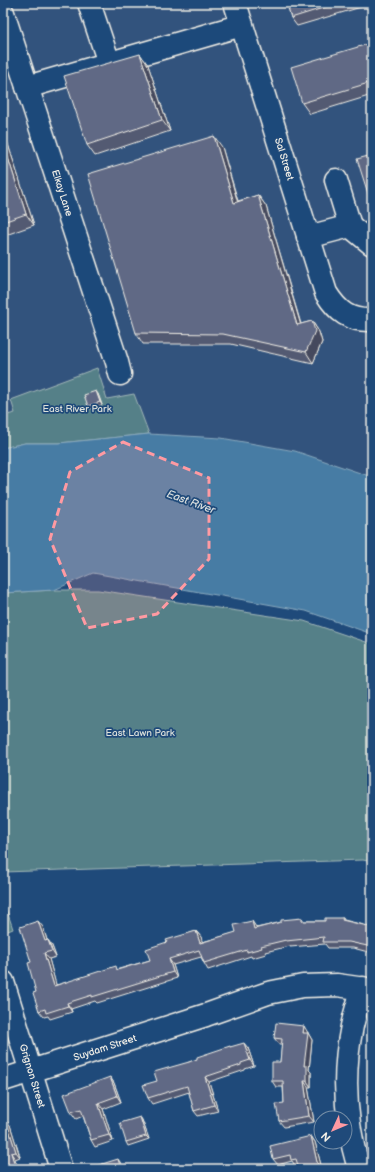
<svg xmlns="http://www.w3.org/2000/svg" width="375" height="1172" font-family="'Balsamiq Sans',sans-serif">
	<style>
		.built { fill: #33537d }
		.green { fill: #548088; stroke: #a4b8b8 }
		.water { fill: #477ca4; stroke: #8cabbf }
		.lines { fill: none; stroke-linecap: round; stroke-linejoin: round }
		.minor-casing { stroke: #f4f1e8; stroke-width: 25 }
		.minor { stroke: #1f4a7a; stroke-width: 22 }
		.wall { fill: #535a72; stroke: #f4f1e8 }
		.shaded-wall { fill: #444a5d; stroke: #f4f1e8 }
		.building { fill: #616985; stroke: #f4f1e8 }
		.marked { fill: #ff9aa2; fill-opacity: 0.2; stroke: #ff9aa2; stroke-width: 3; stroke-dasharray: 8 5; stroke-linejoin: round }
		.labels { text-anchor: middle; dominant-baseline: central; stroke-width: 3.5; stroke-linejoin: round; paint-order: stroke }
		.street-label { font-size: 10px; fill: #f4f1e8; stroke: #1f4a7a }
		.park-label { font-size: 10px; fill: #dce0da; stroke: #1f4a7a }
		.water-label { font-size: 11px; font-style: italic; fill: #dadfde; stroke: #1f4a7a }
	</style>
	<rect width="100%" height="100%" fill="#1f4a7a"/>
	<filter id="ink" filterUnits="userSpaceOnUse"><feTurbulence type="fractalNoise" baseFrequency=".025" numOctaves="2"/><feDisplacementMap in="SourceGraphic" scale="8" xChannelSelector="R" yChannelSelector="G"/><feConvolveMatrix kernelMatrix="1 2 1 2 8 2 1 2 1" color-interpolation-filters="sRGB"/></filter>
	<g filter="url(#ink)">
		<polygon class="built" points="3,3 372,3 372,477 295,451 221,438 149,434 134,394 107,399 12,400 15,413 3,416"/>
		<g class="green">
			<polygon points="97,368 107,399 134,394 149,434 59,443 25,443 3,448 3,416 15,413 11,400"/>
			<polygon points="54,590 98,590 304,621 372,644 372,862 363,860 3,872 3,593"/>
			<polygon points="3,899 13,929 3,933"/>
		</g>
		<polygon class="water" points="149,434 221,438 295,451 372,477 372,634 306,611 93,573 54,590 3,593 3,448 25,443 59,443"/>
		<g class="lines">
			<defs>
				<g id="minor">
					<polyline points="89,3 109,63"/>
					<path d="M235,3L326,293C338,312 349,321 372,320"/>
					<polyline points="3,13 117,362 120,374"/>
					<polyline points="27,87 242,25"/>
					<polyline points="336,180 350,226"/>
					<polyline points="308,237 350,226 372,244"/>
					<polyline points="3,982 61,1169"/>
					<polyline points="3,1080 206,1015 268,993 303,986 337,985 372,990"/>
					<path d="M359,1169C345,1122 342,1074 352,1026C355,1013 359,1000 363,988"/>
				</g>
			</defs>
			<use href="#minor" class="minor-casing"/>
			<use href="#minor" class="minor"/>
		</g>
		<g class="wall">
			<polygon points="287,3 360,3 361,7 297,26 291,18"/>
			<polygon points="368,44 371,48 372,48 372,95 310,114 302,103"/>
			<polygon points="140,54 148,65 170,131 95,156 87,145"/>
			<polygon points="3,129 34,225 3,236"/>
			<polygon points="222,147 238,201 258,195 266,206 301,324 312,321 319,332 322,342 313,363 231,344 143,344 136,333"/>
			<polygon points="98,394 102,405 90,409 88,406"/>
			<polygon points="302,918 304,921 325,921 343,918 344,920 372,927 372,953 353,948 328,948 325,944 290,947 290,946 265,952 266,954 252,958 251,956 208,970 204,963 201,957 173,965 177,978 97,1003 95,1001 71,1009 72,1012 50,1019 48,1016 44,1017 39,1011 36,992 43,927 47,940 48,940 52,946 56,957 49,959 56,985 119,969 150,960 167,942 196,931 201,937 202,942 256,927 256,928"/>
			<polygon points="308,1032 308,1033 312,1040 309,1070 311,1072 311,1087 308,1087 314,1122 284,1127 279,1121 284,1103 283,1087 276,1087 272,1081 280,1062 282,1044 279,1044 274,1038"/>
			<polygon points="231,1047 248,1048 254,1066 245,1069 245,1070 209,1082 218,1111 198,1116 194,1111 189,1092 152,1104 148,1098 157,1081 189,1062"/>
			<polygon points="110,1077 114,1083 121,1102 103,1109 113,1141 95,1147 91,1140 83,1116 76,1119 71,1112"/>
			<polygon points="140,1117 142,1120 149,1139 128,1146 126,1142"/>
			<polygon points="10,1125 20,1157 15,1159 3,1169"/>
			<polygon points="311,1136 315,1142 322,1169 298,1166 296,1167 292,1161 278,1165 273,1159"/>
		</g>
		<g class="shaded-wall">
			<polygon points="140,54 148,65 170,131 162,120"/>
			<polygon points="3,129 34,225 26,214 3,142"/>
			<polygon points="214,136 222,147 241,214 234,203"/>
			<polygon points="258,195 266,206 304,336 297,325"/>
			<polygon points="312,321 319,332 322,342 313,363 306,352"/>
			<polygon points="96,391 98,394 102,405 100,402"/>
			<polygon points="38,921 43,927 49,947 45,941"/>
			<polygon points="252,921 256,927 258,935 254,929"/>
			<polygon points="196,931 201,937 204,949 200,943"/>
			<polygon points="48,940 52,946 56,957 52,951"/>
			<polygon points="44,953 49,959 58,992 54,986"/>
			<polygon points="169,959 173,965 177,978 173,972"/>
			<polygon points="67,1003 71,1009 72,1012 68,1006"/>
			<polygon points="304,1026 312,1040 309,1070 311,1072 311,1087 307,1081 304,1066 303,1033"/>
			<polygon points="244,1043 248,1048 254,1066 250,1060"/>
			<polygon points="110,1077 114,1083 121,1102 117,1096"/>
			<polygon points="205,1077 209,1082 218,1111 214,1105"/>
			<polygon points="304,1081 308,1087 314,1122 309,1116"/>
			<polygon points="98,1103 103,1109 113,1141 109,1135"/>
			<polygon points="140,1117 142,1120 149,1139 146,1136"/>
			<polygon points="6,1120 10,1125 20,1157 16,1152"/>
			<polygon points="311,1136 315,1142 322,1169 320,1169 317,1162"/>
			<polygon points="11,1153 15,1159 18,1169 16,1169"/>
			<polygon points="118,1159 122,1165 123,1169 121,1169"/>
		</g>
		<g class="building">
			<polygon points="287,3 339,3 291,18"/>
			<polygon points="368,44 370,49 372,48 372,82 302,103 291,67"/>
			<polygon points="140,54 162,120 87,145 64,76"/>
			<polygon points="214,136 234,203 258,195 297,325 312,321 315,331 306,352 223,334 136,333 88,174"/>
			<polygon points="3,142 26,214 3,222"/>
			<polygon points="372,155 372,206 357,159"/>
			<polygon points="96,391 100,402 88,406 84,395"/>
			<polygon points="302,918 302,921 325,921 325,918 343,918 342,920 372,927 372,947 349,942 323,942 324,937 286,941 286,940 261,946 262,948 247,952 247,950 204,963 199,950 169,959 173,972 92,997 92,995 67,1003 68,1006 46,1013 45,1009 39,1011 33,993 36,992 28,963 31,962 20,927 38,921 45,941 48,940 52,951 44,953 54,986 116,966 117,970 150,960 146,949 167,942 166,940 196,931 200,943 236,932 234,925 252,921 254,929 281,922 281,920"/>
			<polygon points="276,1023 304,1026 303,1033 308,1033 304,1066 307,1066 307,1081 304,1081 309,1116 279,1121 276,1104 284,1103 283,1081 272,1081 272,1062 280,1062 282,1039 274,1038"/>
			<polygon points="244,1043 250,1060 241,1063 241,1065 205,1077 214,1105 194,1111 187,1086 148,1098 143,1085 157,1081 154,1072 189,1062 197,1059 197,1057 230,1046 230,1047"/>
			<polygon points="110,1077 117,1096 98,1103 109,1135 91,1140 81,1109 71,1112 64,1094"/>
			<polygon points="140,1117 146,1136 126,1142 120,1123"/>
			<polygon points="6,1120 16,1152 11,1153 16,1169 3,1169 3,1121"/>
			<polygon points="311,1136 317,1162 320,1169 299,1169 296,1159 291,1160 290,1155 273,1159 270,1146"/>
			<polygon points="118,1159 121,1169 97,1169 96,1166"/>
		</g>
	</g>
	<path class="marked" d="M123,442L209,478V559L157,614L87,628L50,539L70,472Z"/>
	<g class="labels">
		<g class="street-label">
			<text transform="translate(284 159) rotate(73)">Sal Street</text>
			<text transform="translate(62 193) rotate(72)">Elkay Lane</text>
			<text transform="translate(105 1048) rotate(-18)">Suydam Street</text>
			<text transform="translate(32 1076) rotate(73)">Grignon Street</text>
		</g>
		<g class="park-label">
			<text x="77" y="409">East River Park</text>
			<text x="140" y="733">East Lawn Park</text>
		</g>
		<g class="water-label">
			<text transform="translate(191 502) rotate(20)">East River</text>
		</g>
	</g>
	<rect width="375" height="1172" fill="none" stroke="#1f4a7a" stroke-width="16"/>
	<rect x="8" y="8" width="359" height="1156" fill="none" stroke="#f4f1e8" stroke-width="1.5" filter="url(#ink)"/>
	<g transform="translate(333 1130) rotate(226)"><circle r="19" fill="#1f4a7a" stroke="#748da6"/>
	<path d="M0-3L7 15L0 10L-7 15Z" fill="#ff9aa2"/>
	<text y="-6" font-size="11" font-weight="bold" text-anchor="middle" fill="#f4f1e8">N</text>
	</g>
</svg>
